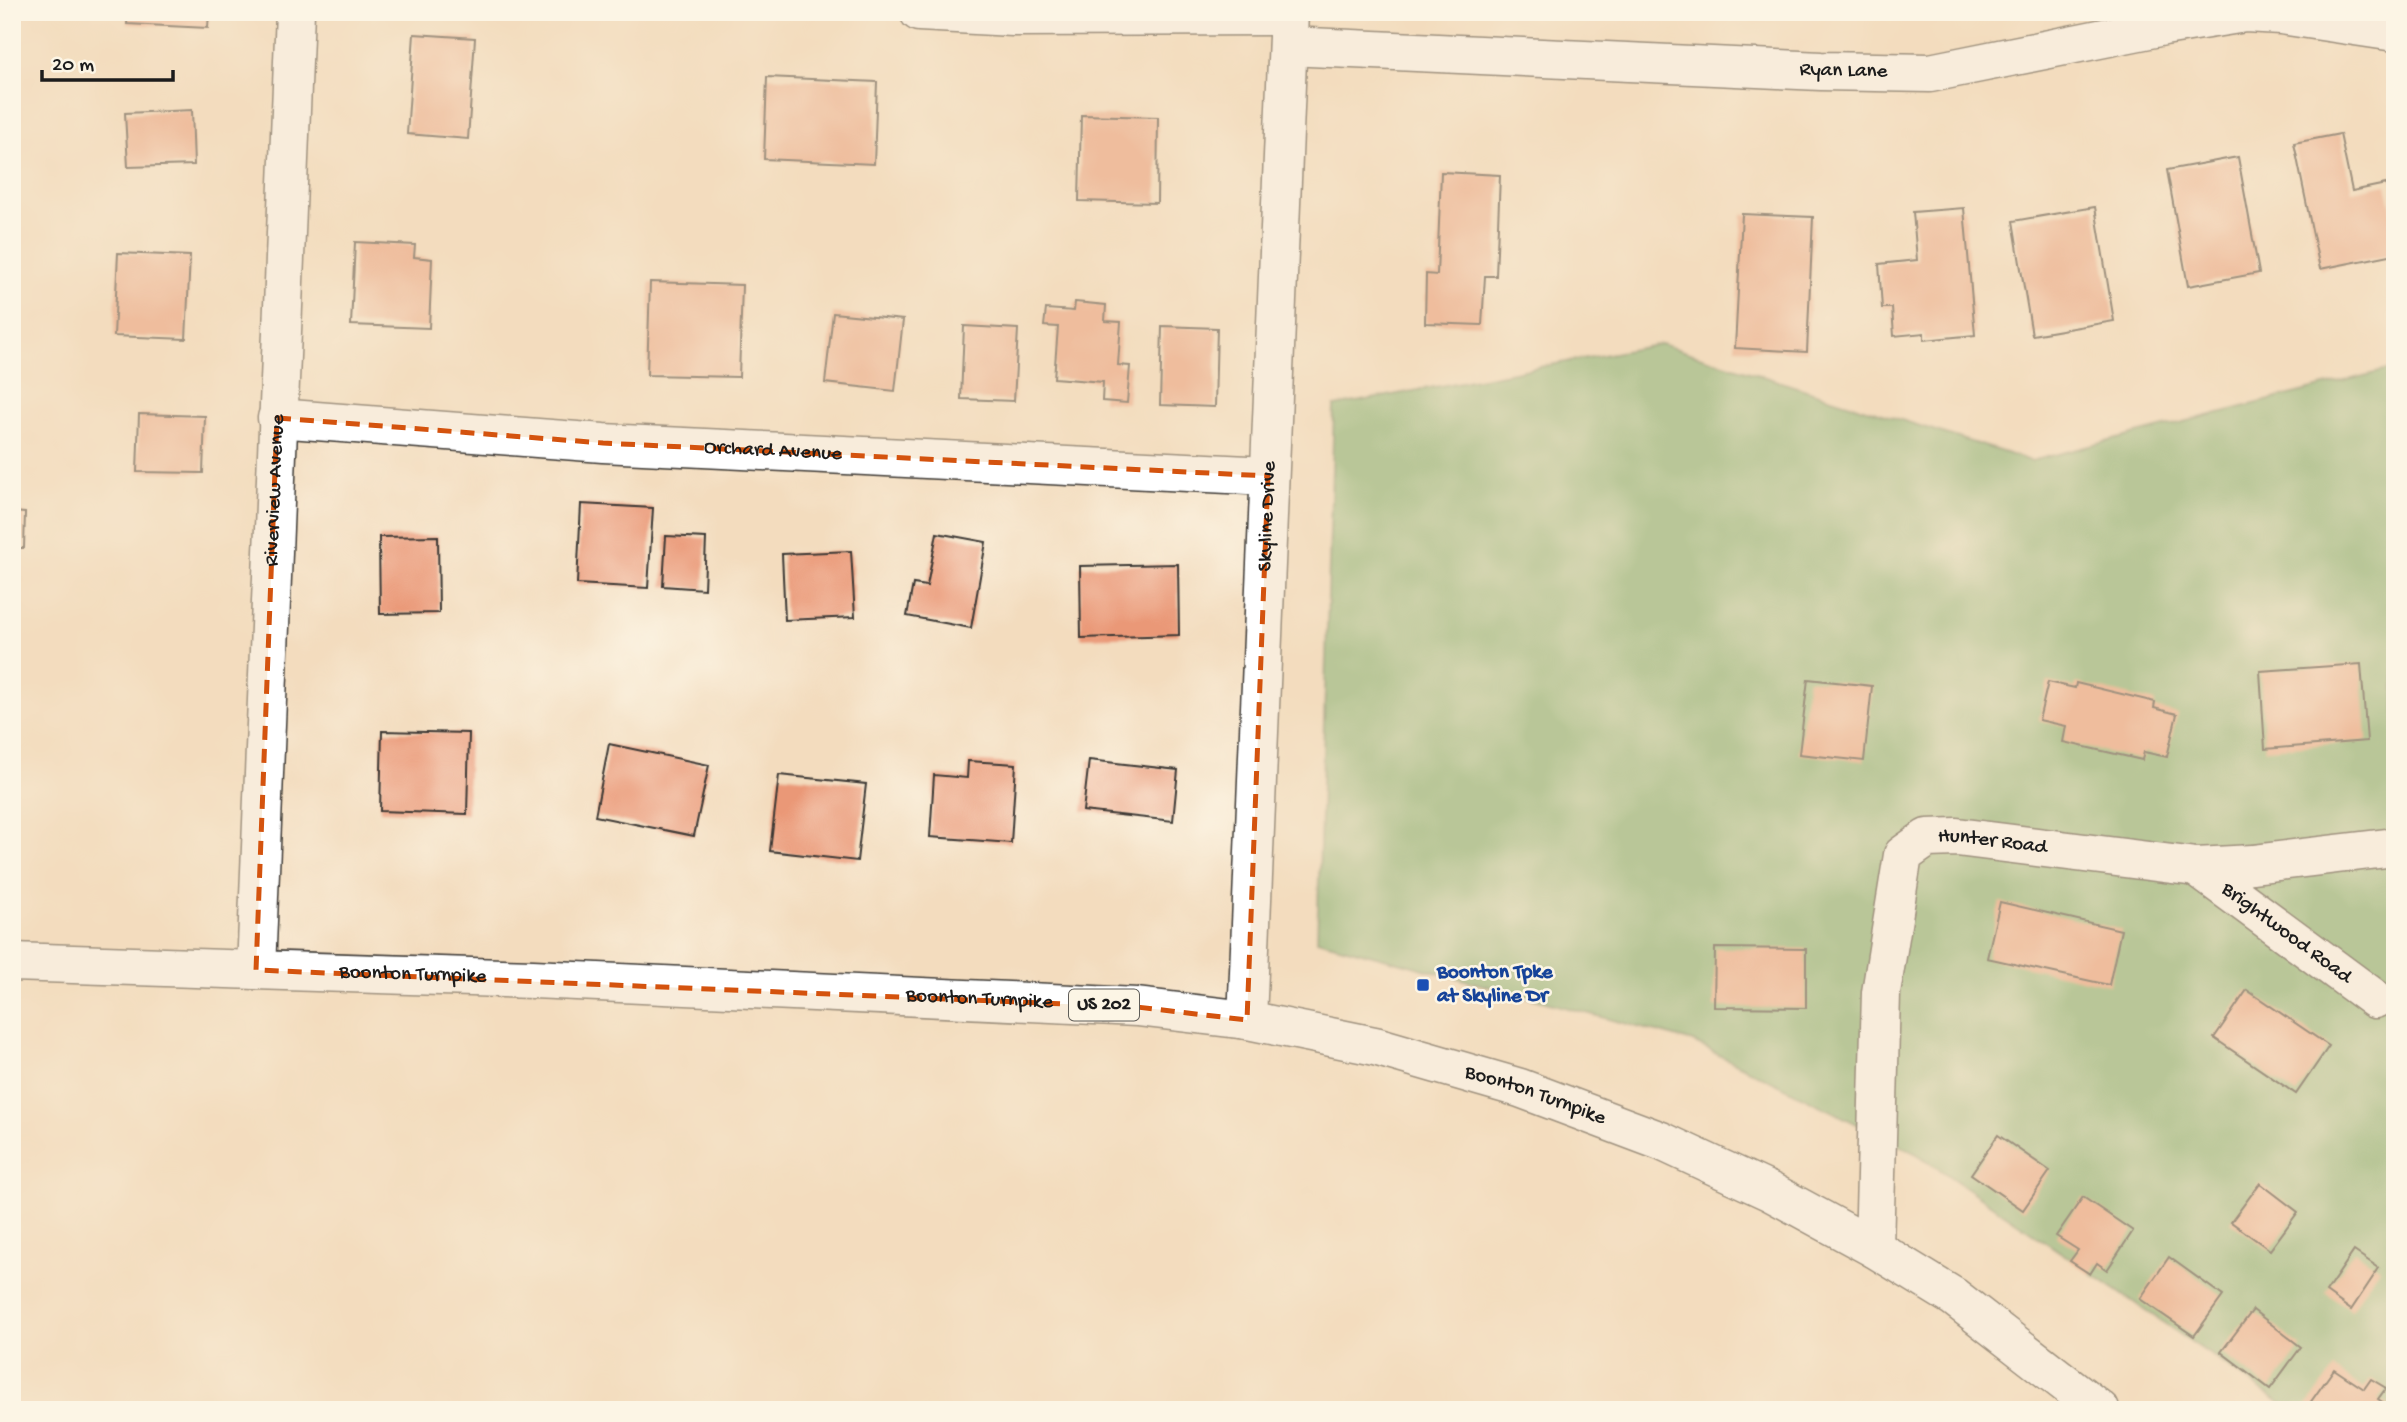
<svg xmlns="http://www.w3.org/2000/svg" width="2407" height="1422" font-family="'Gochi Hand',sans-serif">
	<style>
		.forest { fill: #73ac6b; stroke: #486444; stroke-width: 2 }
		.building { fill: #ea9877 }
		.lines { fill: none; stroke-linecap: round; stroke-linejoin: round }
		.minor-casing { stroke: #3c3934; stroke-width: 41 }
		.primary-casing { stroke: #3c3934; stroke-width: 41 }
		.minor { stroke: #fff; stroke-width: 38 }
		.primary { stroke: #fff; stroke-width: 38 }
		.marked { fill: none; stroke: #d4530e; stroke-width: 5; stroke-dasharray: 14 9; stroke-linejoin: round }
		.transit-dot { fill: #1a4fb4; stroke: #fcf5e5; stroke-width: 2.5 }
		.labels { text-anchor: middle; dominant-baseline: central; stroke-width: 5; stroke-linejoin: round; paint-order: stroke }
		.shield { fill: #fcf5e5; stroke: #5f5d58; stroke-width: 2 }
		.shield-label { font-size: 19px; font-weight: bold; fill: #1c1c1c }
		.street-label { font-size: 21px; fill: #1c1c1c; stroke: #fcf5e5 }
		.transit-label { font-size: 21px; font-weight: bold; fill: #164399; stroke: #fcf5e5; text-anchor: start }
	</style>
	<rect width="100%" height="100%" fill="#fcf5e5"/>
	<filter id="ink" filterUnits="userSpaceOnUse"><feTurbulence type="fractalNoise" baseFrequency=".0143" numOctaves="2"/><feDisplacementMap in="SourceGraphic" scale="14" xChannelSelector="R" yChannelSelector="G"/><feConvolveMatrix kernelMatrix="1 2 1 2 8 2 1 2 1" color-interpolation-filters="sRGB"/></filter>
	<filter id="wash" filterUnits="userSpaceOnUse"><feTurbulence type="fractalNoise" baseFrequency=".00686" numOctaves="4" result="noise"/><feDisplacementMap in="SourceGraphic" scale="28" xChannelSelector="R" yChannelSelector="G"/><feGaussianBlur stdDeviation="1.57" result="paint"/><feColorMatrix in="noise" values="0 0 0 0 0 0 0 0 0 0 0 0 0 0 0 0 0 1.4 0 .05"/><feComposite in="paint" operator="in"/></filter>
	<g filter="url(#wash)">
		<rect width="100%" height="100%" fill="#f3dcbe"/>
		<polygon class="forest" points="1661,344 2031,461 2395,368 2395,1410 2291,1410 1917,1154 1693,1042 1317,940 1334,406"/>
		<g id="blocks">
			<g class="building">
				<polygon points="128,12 209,12 208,28 127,24"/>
				<polygon points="414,34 475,38 468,139 407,134"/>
				<polygon points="767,77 877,82 874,164 764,159"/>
				<polygon points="192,110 194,165 128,167 125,113"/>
				<polygon points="1081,115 1158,117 1157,203 1079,201"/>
				<polygon points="2340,134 2352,191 2386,184 2395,225 2395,254 2320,269 2294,143"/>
				<polygon points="2238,157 2259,273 2188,286 2167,170"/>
				<polygon points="1441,172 1500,175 1496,276 1485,276 1482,325 1425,323 1426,274 1437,275"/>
				<polygon points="2095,207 2114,321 2032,335 2013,221"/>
				<polygon points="1964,208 1975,335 1924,340 1924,333 1894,336 1892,308 1882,308 1879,264 1917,260 1913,212"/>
				<polygon points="1742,214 1813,217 1807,352 1735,348"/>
				<polygon points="355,242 415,245 414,257 432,259 429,328 351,325"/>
				<polygon points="118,253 190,256 186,339 114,336"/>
				<polygon points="650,282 742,285 739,377 647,375"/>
				<polygon points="1075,302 1106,305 1105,321 1121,322 1118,365 1130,366 1127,403 1102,401 1103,382 1054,378 1058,327 1044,326 1046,309 1074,311"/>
				<polygon points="833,313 903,320 895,391 825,383"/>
				<polygon points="964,326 1018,329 1014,401 961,399"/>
				<polygon points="1162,326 1217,328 1215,407 1160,405"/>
				<polygon points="139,414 205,416 203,473 137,472"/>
				<polygon points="581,504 653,508 648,588 577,584"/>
				<polygon points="12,512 25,513 24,548 12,548"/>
				<polygon points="937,533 986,542 971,628 907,616 913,584 927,586"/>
				<polygon points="438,536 439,613 380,614 379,537"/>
				<polygon points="666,536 706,538 704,589 663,586"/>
				<polygon points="851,551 855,617 785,620 782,554"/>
				<polygon points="1178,564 1179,635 1081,638 1080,566"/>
				<polygon points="2361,664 2367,741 2265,749 2260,671"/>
				<polygon points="1808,679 1872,686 1864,761 1799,754"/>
				<polygon points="2048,682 2075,688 2076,683 2155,702 2154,708 2177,714 2167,757 2144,752 2142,760 2063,742 2066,726 2039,720"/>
				<polygon points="382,731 469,733 467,814 380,811"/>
				<polygon points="609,744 709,765 694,836 595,816"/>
				<polygon points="1089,760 1178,770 1173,821 1083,811"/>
				<polygon points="968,761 1016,764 1011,843 930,837 934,775 967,778"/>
				<polygon points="779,775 866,784 857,861 770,851"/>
				<polygon points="2000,902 2121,930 2109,985 1987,958"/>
				<polygon points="1715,948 1806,949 1806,1008 1714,1007"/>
				<polygon points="2247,990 2329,1046 2296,1094 2214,1038"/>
				<polygon points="1998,1135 2050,1171 2023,1210 1971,1174"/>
				<polygon points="2260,1183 2298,1212 2270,1250 2231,1222"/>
				<polygon points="2083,1197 2133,1231 2107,1270 2097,1263 2090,1274 2070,1261 2078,1250 2056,1236"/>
				<polygon points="2354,1251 2379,1268 2351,1310 2326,1292"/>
				<polygon points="2169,1257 2223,1296 2194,1336 2140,1299"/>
				<polygon points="2253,1310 2301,1347 2270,1389 2221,1352"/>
				<polygon points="2334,1369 2364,1389 2371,1379 2386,1388 2378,1399 2390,1407 2388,1410 2305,1410"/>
			</g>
		</g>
	</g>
	<g filter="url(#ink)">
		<use href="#blocks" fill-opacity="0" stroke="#3c3934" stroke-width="2"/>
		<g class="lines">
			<defs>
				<g id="minor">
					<polyline points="919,12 1013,17 1289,16"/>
					<path id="s1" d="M1288,46L1821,71L1930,73L2164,26L2245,13L2281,15L2395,32"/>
					<path id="s2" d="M277,418L603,443L1268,476"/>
					<path id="s3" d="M2196,867L2375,999"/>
					<path id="s4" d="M256,970L295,12"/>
					<path id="s5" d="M1247,1020L1289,12"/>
					<path id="s6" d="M1874,1248L1881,993L1903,855L1927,838L1957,837L2196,867L2253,864L2395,847"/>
				</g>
				<g id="primary">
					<path id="s7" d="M12,962L533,979L1137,1007L1247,1020L1375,1046L1520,1088L1661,1141L1771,1192L1874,1248L1954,1297L2100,1410"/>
				</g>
			</defs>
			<use href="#minor" class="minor-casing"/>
			<use href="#primary" class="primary-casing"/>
			<use href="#minor" class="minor"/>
			<use href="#primary" class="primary"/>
		</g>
	</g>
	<path d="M0 0H2407V1422H0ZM277,418L603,443L1268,476L1247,1020L1137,1007L256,970Z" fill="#f3dcbe" fill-opacity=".55" fill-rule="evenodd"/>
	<path class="marked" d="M277,418L603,443L1268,476L1247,1020L1137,1007L256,970Z"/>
	<rect class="transit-dot" x="1416" y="978" width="14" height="14" rx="3.5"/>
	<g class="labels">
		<rect class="shield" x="1069" y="989.5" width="70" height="31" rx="5"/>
		<g class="shield-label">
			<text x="1104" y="1005">US 202</text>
		</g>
		<g class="street-label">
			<text stroke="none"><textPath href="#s1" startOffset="556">Ryan Lane</textPath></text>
			<text stroke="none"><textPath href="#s2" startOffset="497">Orchard Avenue</textPath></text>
			<text stroke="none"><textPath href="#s4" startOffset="480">Riverview Avenue</textPath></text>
			<text stroke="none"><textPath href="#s5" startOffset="504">Skyline Drive</textPath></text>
			<text stroke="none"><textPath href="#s6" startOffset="490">Hunter Road</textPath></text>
			<text stroke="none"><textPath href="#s3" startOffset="112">Brightwood Road</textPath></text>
			<text stroke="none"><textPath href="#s7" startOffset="401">Boonton Turnpike</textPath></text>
			<text stroke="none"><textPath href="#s7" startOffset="968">Boonton Turnpike</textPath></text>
			<text stroke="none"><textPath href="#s7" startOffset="1535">Boonton Turnpike</textPath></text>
		</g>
		<g class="transit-label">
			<text x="1437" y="973">Boonton Tpke<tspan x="1437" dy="24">at Skyline Dr</tspan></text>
		</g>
	</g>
	<rect width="2407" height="1422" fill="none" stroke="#fcf5e5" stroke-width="42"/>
	<path d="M42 70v10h131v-10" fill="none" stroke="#1c1c1c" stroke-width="3.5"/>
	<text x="52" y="70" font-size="21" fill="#1c1c1c" stroke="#fcf5e5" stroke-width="5" paint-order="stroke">20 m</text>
</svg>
